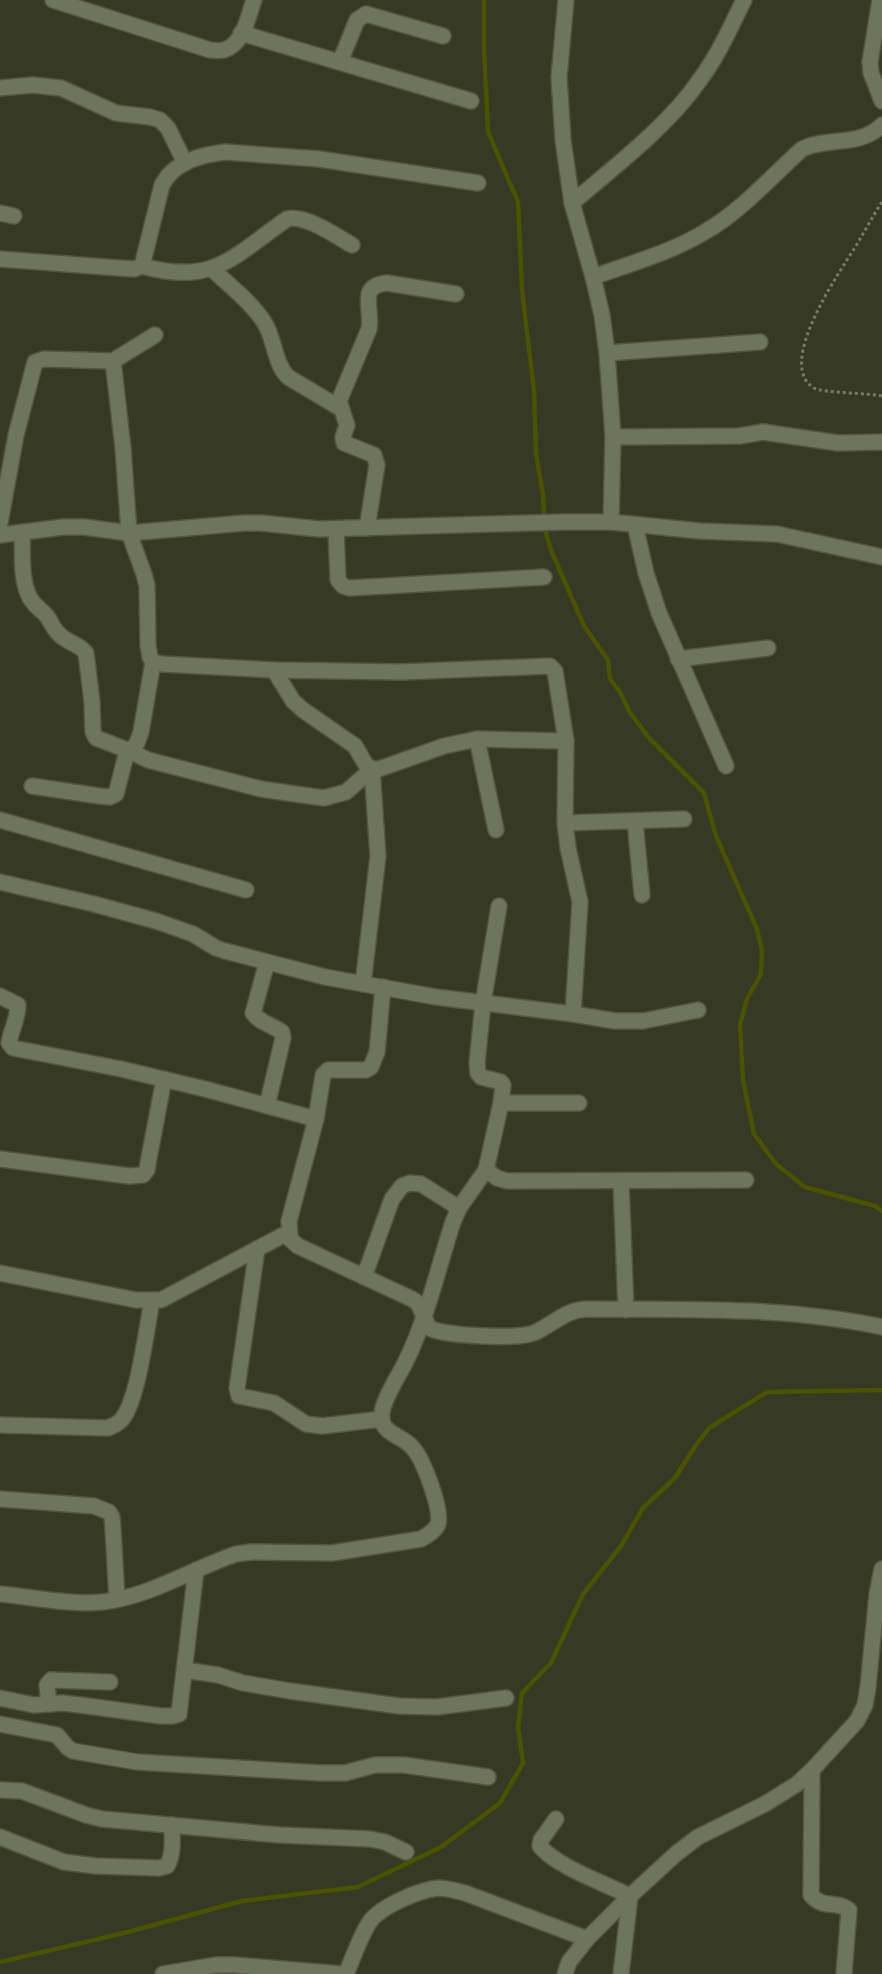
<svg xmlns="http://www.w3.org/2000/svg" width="882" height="1974" font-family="Overpass,sans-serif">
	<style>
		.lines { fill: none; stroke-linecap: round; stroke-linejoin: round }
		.stream { stroke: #495300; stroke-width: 4.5 }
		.street-casing { stroke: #525542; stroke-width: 18 }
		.path { stroke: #787b69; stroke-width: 3; stroke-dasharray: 3 3; stroke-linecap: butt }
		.street { stroke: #6f755c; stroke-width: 15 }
	</style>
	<rect width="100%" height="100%" fill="#363a24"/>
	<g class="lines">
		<g class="stream">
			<polyline points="484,0 484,48 488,132 518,202 522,290 534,391 536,454 543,495 545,530 551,550 584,626 608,660 610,679 620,692 629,711 648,737 704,793 716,836 757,929 762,951 761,974 747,999 740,1025 743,1080 754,1134 776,1164 805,1187 875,1206 882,1211"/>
			<polyline points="0,1962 128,1932 242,1901 358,1887 441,1847 500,1803 523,1763 518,1727 522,1693 551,1663 583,1594 621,1546 643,1508 675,1478 696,1445 709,1428 767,1392 882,1390"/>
		</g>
		<defs>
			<g id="street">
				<path d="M53,0L210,50C214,50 220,51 224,50C244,44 248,16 254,0"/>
				<polyline points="566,0 559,77 563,140 572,203 593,277 602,315 607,353 613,437 611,522"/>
				<polyline points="880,0 870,62 871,73 882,101"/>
				<polyline points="241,33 471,101"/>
				<polyline points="340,62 357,20 366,14 443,36"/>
				<polyline points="0,88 33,85 61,88 116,113 150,117 160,120 168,128 185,163"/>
				<path d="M572,203C614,167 668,126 699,81C718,56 730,28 744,0"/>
				<polyline points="0,213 14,216"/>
				<path d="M0,259L119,268L134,269L142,266L162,185C174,162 200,155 225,152L319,159L478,183"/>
				<path d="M142,266C214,286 232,257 287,219C305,214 336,236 352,245"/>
				<path d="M212,269C229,285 251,302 264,322C275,339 274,363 288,377L340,408"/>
				<path d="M593,277C632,263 673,252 708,230C742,210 772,176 802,149C828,136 859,148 882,125"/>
				<polyline points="607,353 760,342"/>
				<polyline points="113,361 123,448 129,533 144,574 147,586 148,646 150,657 153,662 162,664 274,670 401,672 550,666 555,671 566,741"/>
				<polyline points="613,437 739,436 763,432 838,443 882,442"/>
				<polyline points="0,523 16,435 35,362 44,359 113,361 155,335"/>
				<polyline points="635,525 646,573 659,613 726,766"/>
				<path d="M367,528L377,465L374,455L344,443L343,437L347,425L339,401L369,329C373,308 357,286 387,283L456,294"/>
				<polyline points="336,529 338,580 343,586 349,588 544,577"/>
				<path d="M22,533C23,552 20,580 30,598C34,605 40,609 46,615C51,621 53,629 59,634C67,643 78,643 86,653L92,702L93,732L96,738L130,751L148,760L261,789L309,796L324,798L346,792L372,769"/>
				<polyline points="0,535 63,527 84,527 129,533 244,523 261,523 319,529 565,522 611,522 700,531 777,534 882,557"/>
				<polyline points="678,659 768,648"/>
				<polyline points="274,670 293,701 303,710 355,746 366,765 372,769 379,769 444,746 477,739 566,741 565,823 568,848 580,902 573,1014"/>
				<polyline points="477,739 496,830"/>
				<polyline points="32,786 99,796 110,797 116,794 125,759 137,743 141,732 153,662"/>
				<polyline points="0,820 246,890"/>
				<polyline points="635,821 642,895"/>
				<polyline points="565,823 684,819"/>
				<polyline points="0,882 94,904 156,921 193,934 216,948 225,951 325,977 436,997 573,1014 615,1021 643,1021 698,1010"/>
				<path d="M267,962L253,1013C260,1023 272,1025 282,1032L283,1038L267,1106"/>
				<polyline points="363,984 378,856 372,769"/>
				<path d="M383,987L377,1052L371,1067L366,1070H328L323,1075L316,1119L289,1221L290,1239L298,1246L412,1299L418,1303L429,1328C444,1336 522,1340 536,1332C555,1323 565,1310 587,1309C685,1310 785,1306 882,1327"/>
				<path d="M0,996L18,1005C18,1019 11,1030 9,1043L13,1048L121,1069L205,1089L316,1119"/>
				<polyline points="501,1103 579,1103"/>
				<polyline points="0,1159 129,1176 143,1175 147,1170 149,1158 164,1079"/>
				<polyline points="486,1170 497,1178 507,1181 746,1180"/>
				<polyline points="621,1181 626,1310"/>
				<polyline points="257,1249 237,1388 239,1396 274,1403 306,1424 322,1426 382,1419"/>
				<polyline points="0,1273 136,1300 161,1300 289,1232"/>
				<polyline points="364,1277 392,1199 402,1186 410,1183 421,1184 459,1208"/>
				<path d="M0,1425L108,1428C114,1425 119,1424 123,1418C139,1395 146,1330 152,1301"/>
				<polyline points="0,1499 94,1506 109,1512 112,1517 113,1529 117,1599"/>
				<path d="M0,1594C32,1597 70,1605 102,1602C149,1597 192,1569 236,1554L252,1552L332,1553L421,1539C428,1535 435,1531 438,1524C442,1509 423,1458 412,1447C404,1437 384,1434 382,1420C379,1404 399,1376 406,1361C427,1318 438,1268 453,1222L459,1208L486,1170L501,1103L503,1085L501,1082L481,1077L478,1073L477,1063L483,1003L499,906"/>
				<polyline points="185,1670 218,1675 243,1683 290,1691 399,1706 437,1707 506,1698"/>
				<polyline points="0,1698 34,1705 62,1703 80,1705 161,1716 172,1716 179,1714 196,1570"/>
				<polyline points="49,1704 47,1685 51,1680 110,1682"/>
				<polyline points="0,1724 57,1735 68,1748 73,1751 137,1762 321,1773 345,1773 375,1765 404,1765 488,1777"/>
				<path d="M812,1770L811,1895C824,1910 837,1900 849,1910L844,1974"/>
				<polyline points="0,1790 22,1791 86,1815 102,1819 280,1835 370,1839 385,1842 406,1852"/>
				<path d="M556,1819L541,1840L540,1846C555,1866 606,1884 630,1896L621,1974"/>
				<path d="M0,1837L64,1862L96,1866L159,1868L167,1866C174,1854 172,1839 172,1825"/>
				<polyline points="163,1974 216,1965 235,1965 342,1974"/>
				<path d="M346,1974C353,1958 359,1939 369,1923C379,1907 419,1890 438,1888C447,1888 456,1891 465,1893L587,1939"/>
				<polyline points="565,1974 569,1962 587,1939 630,1896 677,1853 698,1837 765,1804 797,1784 812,1770 857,1721 865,1705 868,1687 877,1594 882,1569"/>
			</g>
		</defs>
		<use href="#street" class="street-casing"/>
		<path class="path" d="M882,202C872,217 864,233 854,249C839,273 775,365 814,388C823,393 868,393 882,396"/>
		<use href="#street" class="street"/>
	</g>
</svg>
